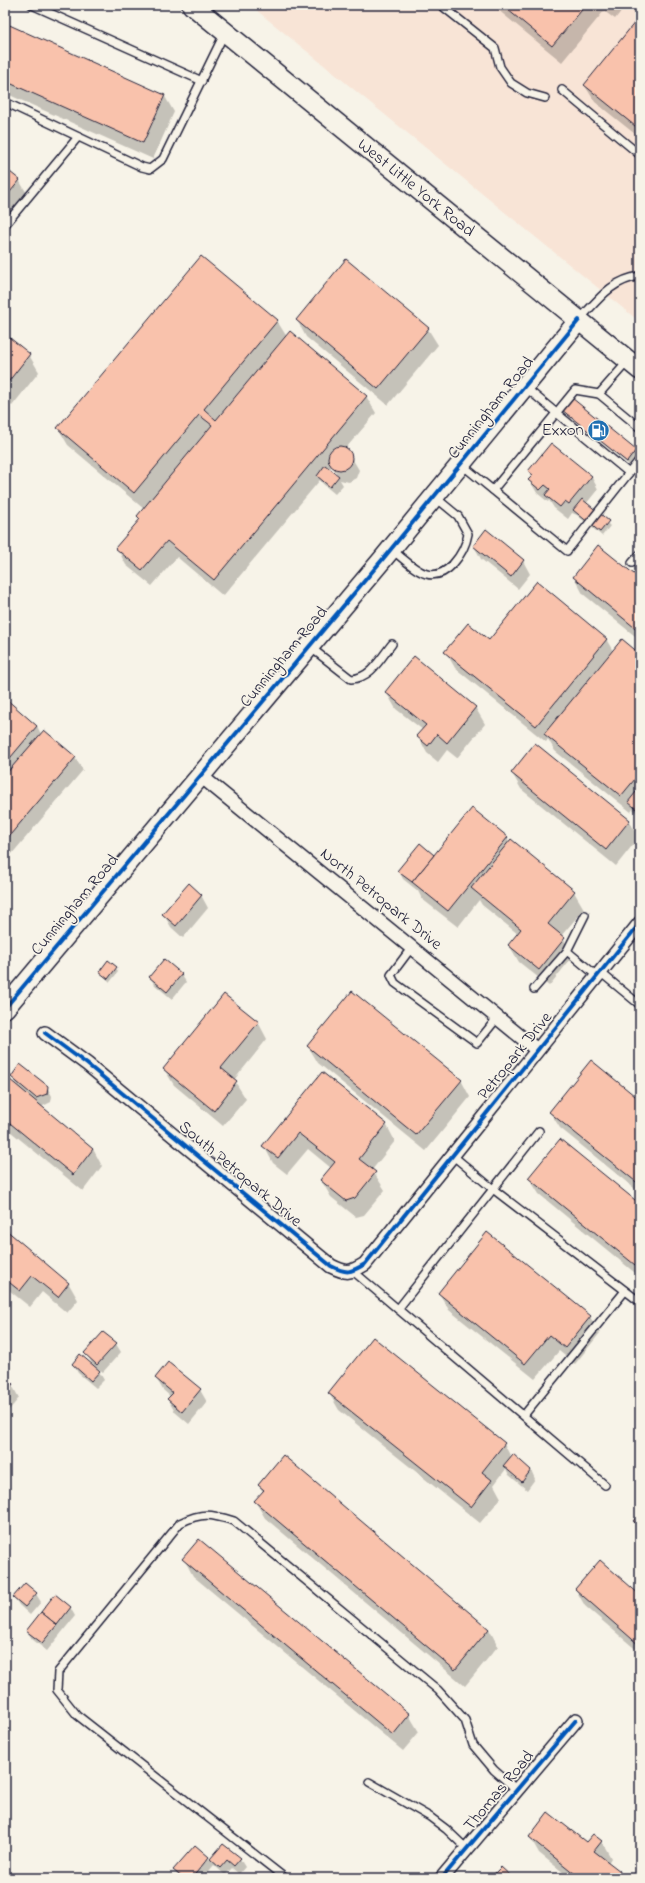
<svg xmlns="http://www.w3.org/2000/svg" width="645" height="1883" font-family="'Indie Flower',sans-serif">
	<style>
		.built { fill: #f8e4d6 }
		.shadow { fill: #0003; fill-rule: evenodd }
		.building { fill: #f9c2ac; stroke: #22223b }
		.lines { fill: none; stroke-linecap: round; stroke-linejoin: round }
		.lane-casing { stroke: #22223b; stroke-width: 10 }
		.street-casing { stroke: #22223b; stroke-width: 16 }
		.secondary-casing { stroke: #22223b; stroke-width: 22 }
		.lane { stroke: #f7f3e8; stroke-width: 7 }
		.street { stroke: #f7f3e8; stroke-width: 13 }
		.secondary { stroke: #f7f3e8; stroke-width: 19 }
		.cycleway-casing { stroke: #f7f3e8; stroke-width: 6 }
		.cycleway { stroke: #0057b8; stroke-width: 4 }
		.labels { text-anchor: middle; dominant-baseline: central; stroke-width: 3.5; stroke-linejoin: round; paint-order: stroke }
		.street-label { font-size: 17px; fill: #22223b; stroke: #f7f3e8 }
		.poi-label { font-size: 17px; fill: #22223b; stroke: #f7f3e8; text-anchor: end }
	</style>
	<rect width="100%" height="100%" fill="#f7f3e8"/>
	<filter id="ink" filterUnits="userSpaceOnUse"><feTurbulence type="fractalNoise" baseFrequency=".025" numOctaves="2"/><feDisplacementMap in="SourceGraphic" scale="8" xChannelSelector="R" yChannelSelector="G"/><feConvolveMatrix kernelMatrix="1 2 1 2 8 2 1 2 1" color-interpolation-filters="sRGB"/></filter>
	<g filter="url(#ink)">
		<polygon class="built" points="250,5 640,5 640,322"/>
		<g class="shadow">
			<polygon points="492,5 626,5 615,19 604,11 562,62"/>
			<polygon points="640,17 640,138 595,102 585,86"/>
			<polygon points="5,24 164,95 174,112 153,159 5,93"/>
			<polygon points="5,169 19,180 29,197 5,226"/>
			<path d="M201,257L277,321L287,337L366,396L376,413L346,448L359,470L356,478L349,482L340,480L343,485L335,494L323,484L320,480L223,596L177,557L152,586L126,565L117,548L140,520L138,516L144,509L68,445L58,428ZM332,466L339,477H338L329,470Z"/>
			<polygon points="297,320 428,329 438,345 388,405 306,337"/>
			<polygon points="5,336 29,355 39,372 12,406 5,400"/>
			<polygon points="564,410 635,451 637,455 629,465 566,414"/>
			<polygon points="529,471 591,476 598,489 586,504 610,526 602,536 577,515 572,513 568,519 554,508 549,500 548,502 537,493 530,481 533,477"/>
			<polygon points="474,546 523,561 530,574 518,589 481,559"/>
			<polygon points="640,575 640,640 583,594 574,577"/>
			<polygon points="606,639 613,651 640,655 640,816 633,809 631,812 555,751 548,739 546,742 455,668 446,652 489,641"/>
			<polygon points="386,692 475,707 485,724 457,758 447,750 438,762 427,753 418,736 423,730 396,709"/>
			<polygon points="5,700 37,726 41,734 44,731 75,758 83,770 5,862"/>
			<polygon points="512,773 629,821 639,837 616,866 521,789"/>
			<polygon points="507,838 510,842 511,841 574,892 584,909 561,936 574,955 549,986 519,962 509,945 518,934 482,905 479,900 458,927 422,899 418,891 403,879 399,871 434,856"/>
			<polygon points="201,895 208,908 183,938 171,927 164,915"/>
			<polygon points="116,968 118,972 110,982 100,972"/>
			<polygon points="181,974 186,982 172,999 155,985 150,977"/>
			<polygon points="258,1022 267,1039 234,1080 246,1099 223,1126 174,1085 164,1069"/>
			<polygon points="308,1046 461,1080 470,1097 426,1151 318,1063"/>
			<polygon points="323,1073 386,1124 395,1141 372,1170 385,1190 364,1215 356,1217 331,1197 321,1180 331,1168 308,1149 287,1174 273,1163 264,1146"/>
			<polygon points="12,1077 47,1087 52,1096 51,1102 41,1107 93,1149 102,1166 83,1191 5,1127 5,1086 18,1087"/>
			<polygon points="640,1102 640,1193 560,1128 550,1112"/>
			<polygon points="529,1178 640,1205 640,1277 539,1194"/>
			<polygon points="5,1231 69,1284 78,1300 67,1313 42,1292 30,1307 5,1287"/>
			<polygon points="439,1293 590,1317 600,1333 575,1364 559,1351 535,1379 449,1310"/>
			<polygon points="116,1344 121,1352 103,1372 97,1368 104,1380 96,1388 78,1373 73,1364 93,1365 86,1353"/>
			<polygon points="156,1378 200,1390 207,1402 189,1424 175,1412 168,1400 171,1397 163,1390"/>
			<polygon points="5,1379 12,1385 19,1398 9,1410 5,1407"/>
			<polygon points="329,1393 504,1444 511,1457 513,1455 531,1470 535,1479 527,1490 509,1475 506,1469 494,1485 501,1498 480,1523 339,1410"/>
			<polygon points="283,1456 489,1629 498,1646 465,1686 265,1518 255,1501 263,1492 259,1485"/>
			<polygon points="199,1540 409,1715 419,1732 403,1751 193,1576 184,1559"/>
			<polygon points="576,1590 640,1596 640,1653 585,1606"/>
			<polygon points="36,1594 41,1602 30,1615 19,1605 14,1597"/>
			<polygon points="70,1607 75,1616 47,1651 32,1639 27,1631"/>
			<polygon points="593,1835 602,1842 611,1858 608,1863 619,1872 622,1878 570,1878 539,1853 530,1837 586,1844"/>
			<polygon points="224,1845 240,1859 245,1867 239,1874 232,1868 225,1875 214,1865 203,1878 179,1878 175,1870 195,1846 210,1860"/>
		</g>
		<g class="building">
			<polygon points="502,5 586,5 552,46"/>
			<polygon points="640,16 640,130 584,85"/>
			<polygon points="5,23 165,95 143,143 5,81"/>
			<polygon points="5,168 20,180 5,198"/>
			<polygon points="201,256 278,320 204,409 216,420 290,331 367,396 214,580 167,541 142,570 115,548 140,519 137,516 212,425 199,415 134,493 57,428"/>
			<polygon points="346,259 429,328 378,389 296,320"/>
			<polygon points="5,334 30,354 5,386"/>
			<polygon points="572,398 636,450 627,462 562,410"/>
			<polygon points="551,443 592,476 569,504 565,501 560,507 545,495 550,489 545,485 540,490 528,480 533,475 528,471"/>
			<circle cx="340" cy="458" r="12"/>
			<polygon points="325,465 339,476 330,487 317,476"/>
			<polygon points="582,499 609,521 600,532 573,510"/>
			<polygon points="486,529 524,560 511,577 473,546"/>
			<polygon points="598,545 634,574 640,574 640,632 573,577"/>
			<polygon points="537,581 607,639 536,726 444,652 468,623 489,640"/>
			<polygon points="622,639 640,654 640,773 621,796 544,734"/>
			<polygon points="414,656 476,707 447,743 437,734 428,746 416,736 426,725 385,692"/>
			<polygon points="5,698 37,726 5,764"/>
			<polygon points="44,730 76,757 5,841 5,775"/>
			<polygon points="535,743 630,820 606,850 511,773"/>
			<polygon points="636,792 640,795 640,812 628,802"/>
			<polygon points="472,808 508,837 448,911 412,882"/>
			<polygon points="511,839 575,891 548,924 565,938 539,970 508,945 521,929 471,888"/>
			<polygon points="420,843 434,855 412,882 397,871"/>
			<polygon points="189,883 202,895 176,926 162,914"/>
			<polygon points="164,959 182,974 167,992 149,977"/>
			<polygon points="108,960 117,967 108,979 99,972"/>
			<polygon points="352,991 462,1080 416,1135 307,1046"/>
			<polygon points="224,994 259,1022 221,1068 237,1081 214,1111 163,1069"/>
			<polygon points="591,1060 640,1100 640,1185 549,1112"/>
			<polygon points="20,1064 48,1086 47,1094 36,1098 11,1077"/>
			<polygon points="322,1072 387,1124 359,1159 376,1172 355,1198 346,1201 320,1180 335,1162 298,1133 278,1158 262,1146"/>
			<polygon points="9,1079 93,1149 73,1175 5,1119 5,1084"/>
			<polygon points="560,1139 640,1204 640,1269 528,1178"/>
			<polygon points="5,1229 69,1283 58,1297 32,1276 20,1291 5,1279"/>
			<polygon points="487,1232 591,1316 565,1348 549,1335 525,1364 438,1293"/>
			<polygon points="103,1332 117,1343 97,1365 84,1353"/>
			<polygon points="373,1337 505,1443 482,1472 492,1480 471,1507 328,1393"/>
			<polygon points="80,1354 100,1371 91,1381 72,1364"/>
			<polygon points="168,1362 201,1389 182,1412 167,1399 173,1393 155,1378"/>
			<polygon points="5,1378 13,1384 5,1394"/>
			<polygon points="513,1454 531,1470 522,1482 503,1466"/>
			<polygon points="283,1455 489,1629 455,1670 254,1501 264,1490 258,1485"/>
			<polygon points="640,1513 640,1526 633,1521"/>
			<polygon points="199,1539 410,1714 393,1735 182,1559"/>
			<polygon points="600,1560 640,1595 640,1646 575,1589"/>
			<polygon points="25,1583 37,1593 25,1607 13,1597"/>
			<polygon points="55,1594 71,1607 57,1625 41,1612"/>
			<polygon points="41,1612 57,1625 42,1643 26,1631"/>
			<polygon points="548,1812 586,1842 593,1834 602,1841 594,1851 620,1871 618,1878 580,1878 529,1837"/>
			<polygon points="223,1844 241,1858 234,1866 227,1860 220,1868 210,1859"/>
			<polygon points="195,1845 209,1857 192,1878 183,1878 173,1870"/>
			<polygon points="501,1867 513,1878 490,1878"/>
		</g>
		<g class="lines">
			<defs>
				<g id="lane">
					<polyline points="32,5 202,81"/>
					<polyline points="441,5 495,48 500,67 511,83 527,93 545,98"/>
					<polyline points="562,90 640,155"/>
					<polyline points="5,102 142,167 150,169 163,159 225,32"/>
					<polyline points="5,225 78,137"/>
					<path d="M579,320C598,300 611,280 640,276"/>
					<polyline points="525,387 629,473"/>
					<polyline points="599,394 640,428"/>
					<polyline points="461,464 567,551 640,459"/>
					<polyline points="493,490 575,390 599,394 628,361"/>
					<path d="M391,549C412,565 430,589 453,564C461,555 466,546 468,534L458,516L435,497"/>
					<polyline points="632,563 640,554"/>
					<path d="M310,647L351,679C371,678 380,659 392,644"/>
					<polyline points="412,947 391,975 395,983 477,1043 498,1017"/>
					<polyline points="567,951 585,915"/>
					<polyline points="600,972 640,1005"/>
					<polyline points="534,989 567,951 597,976"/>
					<polyline points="452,1155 493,1189 640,1302"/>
					<polyline points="353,1271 605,1485"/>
					<polyline points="398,1309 539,1131"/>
					<polyline points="524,1415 625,1291"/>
					<polyline points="369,1782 430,1817 446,1829 467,1849"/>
					<path d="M285,1878L77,1715L57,1690L58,1672L180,1523C202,1512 211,1514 234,1521L438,1690L465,1720L473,1745L494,1770L517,1790"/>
				</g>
				<g id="street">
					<polyline points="201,776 537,1050"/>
					<path d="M45,1033L87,1064L331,1266C347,1274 350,1273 365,1264L640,923"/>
					<polyline points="442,1878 576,1720"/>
				</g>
				<g id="secondary">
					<polyline points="192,5 640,370"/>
					<polyline points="5,1008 382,560 579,320"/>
				</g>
			</defs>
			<use href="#lane" class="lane-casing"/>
			<use href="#street" class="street-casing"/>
			<use href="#secondary" class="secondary-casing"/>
			<use href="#lane" class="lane"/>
			<use href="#street" class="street"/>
			<use href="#secondary" class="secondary"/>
			<defs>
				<g id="cycleway">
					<polyline points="5,1008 382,560 579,320"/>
					<path d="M45,1033L87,1064L331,1266C347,1274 350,1273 365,1264L640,923"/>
					<polyline points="442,1878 576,1720"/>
				</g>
			</defs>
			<use href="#cycleway" class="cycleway-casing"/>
			<use href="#cycleway" class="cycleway"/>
		</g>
	</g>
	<defs>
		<symbol id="fuel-disc" viewBox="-11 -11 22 22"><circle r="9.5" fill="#1f6fb2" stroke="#f7f3e8"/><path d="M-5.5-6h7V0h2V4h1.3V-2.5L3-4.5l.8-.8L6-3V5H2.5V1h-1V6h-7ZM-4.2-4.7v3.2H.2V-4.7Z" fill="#fff"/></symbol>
	</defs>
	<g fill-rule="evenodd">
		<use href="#fuel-disc" x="586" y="418" width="25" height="25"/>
	</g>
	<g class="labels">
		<g class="street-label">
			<text transform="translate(416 188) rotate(39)">West Little York Road</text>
			<text transform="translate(491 408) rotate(-51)">Cunningham Road</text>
			<text transform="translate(284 657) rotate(-50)">Cunningham Road</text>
			<text transform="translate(381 899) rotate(39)">North Petropark Drive</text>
			<text transform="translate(75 905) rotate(-50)">Cunningham Road</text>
			<text transform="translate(515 1056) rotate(-51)">Petropark Drive</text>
			<text transform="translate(240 1174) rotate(40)">South Petropark Drive</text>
			<text transform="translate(499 1791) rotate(-50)">Thomas Road</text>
		</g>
		<g class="poi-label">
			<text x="584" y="430">Exxon</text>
		</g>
	</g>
	<rect width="645" height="1883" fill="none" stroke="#f7f3e8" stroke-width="20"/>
	<rect x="10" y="10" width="625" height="1863" fill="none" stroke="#22223b" stroke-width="1.5" filter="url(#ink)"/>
</svg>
